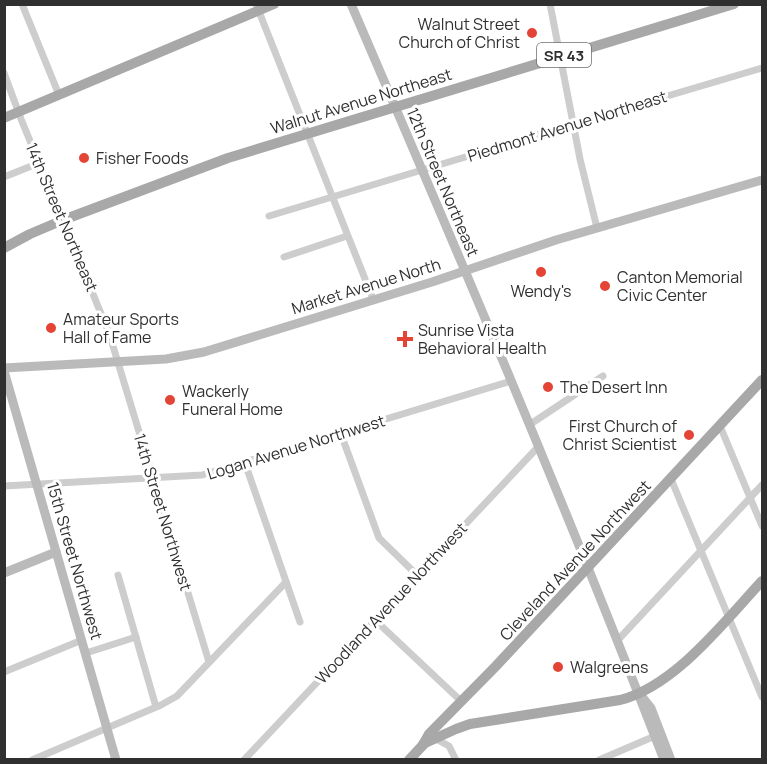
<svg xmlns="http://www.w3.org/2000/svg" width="767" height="764" font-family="Manrope,sans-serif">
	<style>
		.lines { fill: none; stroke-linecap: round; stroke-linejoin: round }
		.street { stroke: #cdcdcd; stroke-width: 7 }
		.secondary { stroke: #bababa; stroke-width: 9 }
		.primary { stroke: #a8a8a8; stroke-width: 10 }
		.poi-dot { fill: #e34436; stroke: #fff; stroke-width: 2 }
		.labels { text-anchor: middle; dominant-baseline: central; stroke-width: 6; stroke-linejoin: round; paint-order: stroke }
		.shield { fill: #fff; stroke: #6e6e6e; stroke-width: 1.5 }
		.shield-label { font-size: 15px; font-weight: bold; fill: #303030 }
		.poi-label { font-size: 16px; fill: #303030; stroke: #fff; text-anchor: start }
		.street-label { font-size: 16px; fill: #303030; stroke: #fff }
	</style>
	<rect width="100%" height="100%" fill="#fff"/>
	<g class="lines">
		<g class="street">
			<polyline points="22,4 59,95"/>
			<polyline points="256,4 373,299"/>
			<polyline points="550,4 580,159 597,228"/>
			<polyline points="4,73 21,119 109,333 209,662"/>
			<polyline points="4,177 39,163"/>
			<polyline points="269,216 482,152 522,139 762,68"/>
			<polyline points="284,257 347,236"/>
			<polyline points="529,425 603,376"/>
			<polyline points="720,426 762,526"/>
			<polyline points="341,434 379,538 417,575"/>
			<polyline points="245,463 300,622"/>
			<polyline points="671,479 762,697"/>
			<polyline points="4,486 202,475 511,381"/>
			<polyline points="118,575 156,707"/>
			<polyline points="375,620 461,701"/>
			<polyline points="617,641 762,485"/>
			<polyline points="86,653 136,637"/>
			<polyline points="4,672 82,640"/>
			<polyline points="436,739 449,746 456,760"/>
			<polyline points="32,760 161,705 177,696 286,582"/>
			<polyline points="244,760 538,447"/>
			<polyline points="599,760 655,736"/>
		</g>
		<g class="secondary">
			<path d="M351,4C459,255 566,506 664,760"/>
			<polyline points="4,368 166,359 204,352 432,282 556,240 762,180"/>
			<polyline points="4,371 116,760"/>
			<polyline points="4,573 56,552"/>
			<polyline points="643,698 651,708 671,760"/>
		</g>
		<g class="primary">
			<polyline points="4,118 274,4"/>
			<polyline points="4,248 30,234 63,220 228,158 734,4"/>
			<path d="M423,744L456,729L470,724L620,700C675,686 724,622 762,581"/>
			<polyline points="409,760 423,745 429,734 496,666 762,380"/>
		</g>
	</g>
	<g class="poi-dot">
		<circle cx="532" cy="33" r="6"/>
		<circle cx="84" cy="158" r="6"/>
		<circle cx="541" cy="272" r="6"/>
		<circle cx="605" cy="286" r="6"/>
		<circle cx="51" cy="328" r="6"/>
		<path d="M402 330h6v6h6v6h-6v6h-6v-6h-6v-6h6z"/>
		<circle cx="548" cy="387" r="6"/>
		<circle cx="170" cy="400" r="6"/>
		<circle cx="689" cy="435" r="6"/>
		<circle cx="558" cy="667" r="6"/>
	</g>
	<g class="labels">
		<rect class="shield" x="537" y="43" width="54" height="24" rx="4.5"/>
		<g class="shield-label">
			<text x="564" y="55">SR 43</text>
		</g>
		<g class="poi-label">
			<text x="520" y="24" text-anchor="end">Walnut Street<tspan x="520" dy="18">Church of Christ</tspan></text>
			<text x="96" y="158">Fisher Foods</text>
			<text x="617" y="277">Canton Memorial<tspan x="617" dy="18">Civic Center</tspan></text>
			<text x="541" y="291" text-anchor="middle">Wendy's</text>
			<text x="63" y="319">Amateur Sports<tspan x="63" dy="18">Hall of Fame</tspan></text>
			<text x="418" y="330">Sunrise Vista<tspan x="418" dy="18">Behavioral Health</tspan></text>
			<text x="560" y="387">The Desert Inn</text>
			<text x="182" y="391">Wackerly<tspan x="182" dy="18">Funeral Home</tspan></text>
			<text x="677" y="426" text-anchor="end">First Church of<tspan x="677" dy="18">Christ Scientist</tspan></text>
			<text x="570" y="667">Walgreens</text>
		</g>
		<g class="street-label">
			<text transform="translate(361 101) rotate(-17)">Walnut Avenue Northeast</text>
			<text transform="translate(567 126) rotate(-17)">Piedmont Avenue Northeast</text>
			<text transform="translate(443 182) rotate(67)">12th Street Northeast</text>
			<text transform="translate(62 217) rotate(67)">14th Street Northeast</text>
			<text transform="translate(366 286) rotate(-17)">Market Avenue North</text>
			<text transform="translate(296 447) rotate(-17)">Logan Avenue Northwest</text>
			<text transform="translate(163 512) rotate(73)">14th Street Northwest</text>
			<text transform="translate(575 560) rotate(-47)">Cleveland Avenue Northwest</text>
			<text transform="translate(75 561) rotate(74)">15th Street Northwest</text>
			<text transform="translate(391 603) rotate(-47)">Woodland Avenue Northwest</text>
		</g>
	</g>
	<rect width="767" height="764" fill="none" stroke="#303030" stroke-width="12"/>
</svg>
